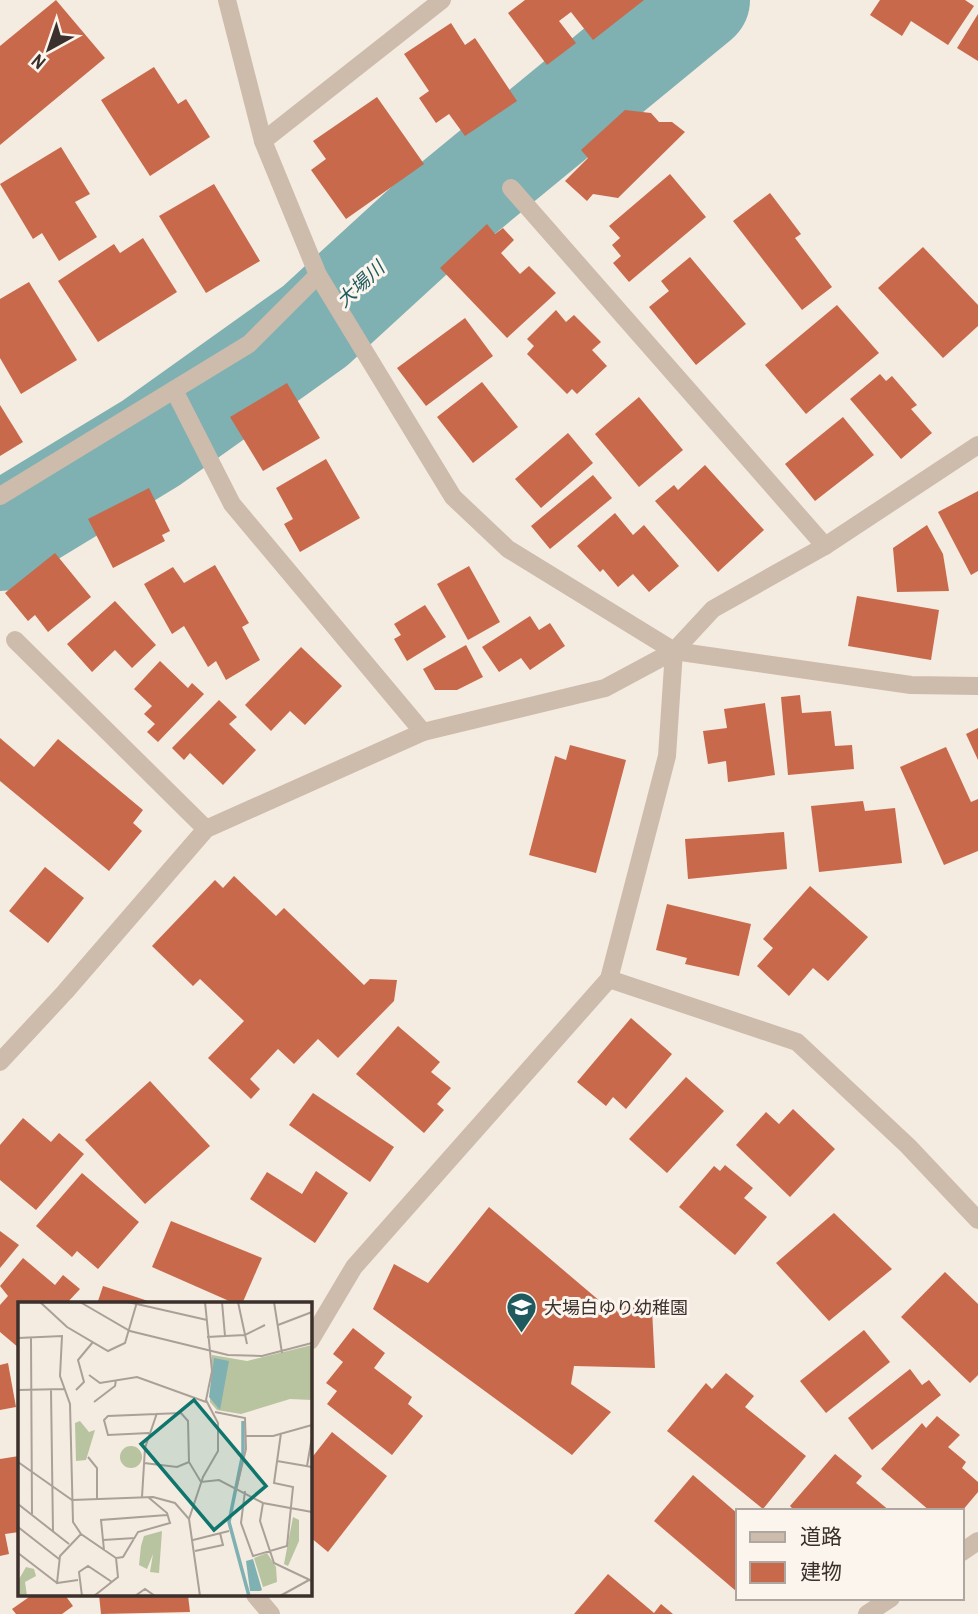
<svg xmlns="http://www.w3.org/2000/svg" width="978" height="1614" font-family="'Archivo Narrow','Noto Sans JP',sans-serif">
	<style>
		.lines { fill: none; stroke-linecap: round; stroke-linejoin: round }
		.river { stroke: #7fb0b2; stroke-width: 102 }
		.building { fill: #c8694b }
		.service { stroke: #cdbbac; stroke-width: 18 }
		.minor { stroke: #cdbbac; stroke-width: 18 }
		.labels { text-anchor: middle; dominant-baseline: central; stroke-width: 6; stroke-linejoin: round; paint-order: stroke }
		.poi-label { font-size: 18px; fill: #3b302b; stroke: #fbf5ee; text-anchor: start }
		.water-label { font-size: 19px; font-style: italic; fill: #1f5a5e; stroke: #fbf5ee }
		.inset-river { fill: none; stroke: #7fb0b2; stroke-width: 3.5 }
		.inset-road { fill: none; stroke: #aaa098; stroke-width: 2 }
		.view { fill: #0f766e; fill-opacity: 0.15; stroke: #0f766e; stroke-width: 3.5 }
		.inset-edge { fill: none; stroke: #3b302b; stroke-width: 3.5 }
	</style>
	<rect width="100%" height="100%" fill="#f4ebe1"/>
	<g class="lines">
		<polyline class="river" points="0,540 26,519 151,443 315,326 423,227 699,0"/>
	</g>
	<g class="building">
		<polygon points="56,0 105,58 0,145 0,46"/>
		<polygon points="525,0 644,0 593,40 571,12 559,21 576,43 547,65 508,13"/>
		<polygon points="880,0 965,0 974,6 948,45 911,21 902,36 870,15"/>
		<polygon points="978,14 978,61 957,48"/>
		<polygon points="451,23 465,45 475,38 517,101 465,136 449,114 436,123 419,98 429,91 404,54"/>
		<polygon points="154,67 178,104 186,99 210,137 150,176 101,100"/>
		<polygon points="377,97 424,164 346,219 311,170 326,159 313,141"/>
		<polygon points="625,110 651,113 659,122 672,122 685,132 618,198 593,194 587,201 565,181 588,158 581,150"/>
		<polygon points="61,147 90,194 75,202 97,237 59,261 42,233 33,239 0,184"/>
		<polygon points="670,174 706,217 629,282 613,263 621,256 612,245 620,238 609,226"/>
		<polygon points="214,184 260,261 206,293 159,216"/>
		<polygon points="770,193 801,234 795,238 832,287 802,310 733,221"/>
		<polygon points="487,224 495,234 503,228 514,240 501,253 520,274 529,266 556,293 507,338 440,268"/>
		<polygon points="143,238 177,292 98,342 58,281 114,244 120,253"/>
		<polygon points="923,247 978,305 978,326 943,358 878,288"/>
		<polygon points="690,257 746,324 696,365 649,307 669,291 661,281"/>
		<polygon points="29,282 77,360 21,394 0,358 0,299"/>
		<polygon points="837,305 879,353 806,414 765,365"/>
		<polygon points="556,310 566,322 574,315 601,342 592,350 607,366 577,394 572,389 567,394 527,354 534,346 527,339"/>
		<polygon points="465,318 493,356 426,406 397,368"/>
		<polygon points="880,374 886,381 892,376 917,405 911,409 932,433 901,459 850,399"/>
		<polygon points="482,382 518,427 473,463 437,417"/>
		<polygon points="287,383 320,438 263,471 230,417"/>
		<polygon points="639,397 683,450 639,487 595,434"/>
		<polygon points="0,405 23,442 0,456"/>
		<polygon points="843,417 874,455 815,501 785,464"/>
		<polygon points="568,433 593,463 541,508 515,479"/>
		<polygon points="326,459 360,518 300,552 284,524 293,519 276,488"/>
		<polygon points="705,465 764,530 718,572 655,501 674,485 678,490"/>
		<polygon points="593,475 612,498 550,549 531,526"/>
		<polygon points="149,488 170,531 162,535 165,541 113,568 88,519"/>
		<polygon points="978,491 978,571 971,575 938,512"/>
		<polygon points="615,513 633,535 644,525 679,566 649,592 633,574 618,587 603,569 600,572 577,546"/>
		<polygon points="927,525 943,554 949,591 897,592 893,548"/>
		<polygon points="55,553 91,597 48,632 35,615 28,621 5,593"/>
		<polygon points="215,565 249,623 242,627 260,660 226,680 216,661 208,667 184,626 172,634 144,584 173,567 184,583"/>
		<polygon points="469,566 500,622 468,640 437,584"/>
		<polygon points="857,596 939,610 931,660 848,646"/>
		<polygon points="115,601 156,645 132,668 115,650 92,672 67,644"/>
		<polygon points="425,605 446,637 407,661 394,639 401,635 394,624"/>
		<polygon points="530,616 539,630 550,623 565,646 530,670 521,658 499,672 482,647"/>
		<polygon points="466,645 483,677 457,690 435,690 423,669"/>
		<polygon points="301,647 342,686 305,725 290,711 271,731 245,705"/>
		<polygon points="160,661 188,688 192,683 204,694 158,742 147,732 155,724 144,714 152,706 134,689"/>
		<polygon points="800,695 802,713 831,711 835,746 852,745 854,769 788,775 781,697"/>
		<polygon points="219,700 237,717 229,724 256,750 223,785 190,753 184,760 172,748"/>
		<polygon points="765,703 775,775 728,782 726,761 708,764 703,731 727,728 724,709"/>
		<polygon points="978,728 978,760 966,734"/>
		<polygon points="0,738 34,767 58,739 143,810 133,823 142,831 109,871 0,781"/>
		<polygon points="570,745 626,760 596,873 529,855 555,756 566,760"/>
		<polygon points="946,747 971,802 978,799 978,851 944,865 900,767"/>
		<polygon points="863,801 865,811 895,808 902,863 819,872 811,806"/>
		<polygon points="784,832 787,869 688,879 685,839"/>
		<polygon points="45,867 84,898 48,943 9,911"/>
		<polygon points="234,876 276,916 284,908 364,985 370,979 397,980 394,1001 338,1058 318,1039 294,1064 278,1049 250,1079 260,1089 251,1099 208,1058 244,1021 200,979 193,986 152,946 215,880 223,888"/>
		<polygon points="810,886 868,937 828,981 813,968 789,996 757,966 773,948 763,939"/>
		<polygon points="667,904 751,924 739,976 685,964 687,958 656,950"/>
		<polygon points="631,1018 672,1054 626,1109 613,1097 606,1106 577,1082"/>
		<polygon points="398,1026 440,1062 431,1072 451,1088 437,1104 444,1110 424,1133 356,1074"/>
		<polygon points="686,1077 724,1111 667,1173 629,1139"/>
		<polygon points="150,1081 210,1146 145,1204 85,1140"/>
		<polygon points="313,1093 394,1147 370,1182 289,1125"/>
		<polygon points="793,1109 835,1149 790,1197 736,1145 766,1112 779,1124"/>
		<polygon points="23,1118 51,1142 59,1133 84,1154 36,1210 0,1180 0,1145"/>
		<polygon points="725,1165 753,1188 744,1198 767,1217 735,1255 679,1207 714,1166 720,1171"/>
		<polygon points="316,1171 348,1193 315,1243 250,1199 267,1172 302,1194"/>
		<polygon points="82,1173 139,1222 98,1269 77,1251 72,1257 36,1226"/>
		<polygon points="489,1207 601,1302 652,1309 655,1368 574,1366 571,1384 611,1412 572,1455 373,1309 394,1264 428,1283"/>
		<polygon points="834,1213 892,1269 829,1321 776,1263"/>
		<polygon points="171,1221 262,1258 242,1304 236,1304 152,1267"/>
		<polygon points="0,1231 19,1245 0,1268"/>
		<polygon points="23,1258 55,1285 63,1275 80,1289 66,1304 19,1304 19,1348 0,1332 0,1305 8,1296 0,1286"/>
		<polygon points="945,1272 978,1304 978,1375 970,1383 901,1317"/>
		<polygon points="103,1286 157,1304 97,1304"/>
		<polygon points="353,1328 385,1353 374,1368 412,1397 408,1404 423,1416 392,1455 327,1404 337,1391 326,1383 343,1362 333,1354"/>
		<polygon points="864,1330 890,1362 826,1413 800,1381"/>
		<polygon points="8,1363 16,1407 0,1410 0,1365"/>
		<polygon points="910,1369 922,1385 929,1380 941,1395 872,1450 848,1418"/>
		<polygon points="726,1373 754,1396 745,1407 806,1456 763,1509 667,1431 706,1383 712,1389"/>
		<polygon points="937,1416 960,1435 948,1447 966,1462 962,1468 978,1482 978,1492 962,1511 930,1511 881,1469 922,1423 926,1428"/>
		<polygon points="332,1432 387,1476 328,1552 310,1537 310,1460"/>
		<polygon points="835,1454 862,1476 856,1483 890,1511 795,1511 790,1506"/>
		<polygon points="19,1456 19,1532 5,1534 9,1554 0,1556 0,1459"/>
		<polygon points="693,1475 738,1514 736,1591 654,1521"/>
		<polygon points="608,1574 654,1613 661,1604 673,1614 574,1614"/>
		<polygon points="32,1595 65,1595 73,1606 62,1614 16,1614 12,1609"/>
		<polygon points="99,1595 188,1595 190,1612 101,1614"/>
	</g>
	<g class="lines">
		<g class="service">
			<polyline points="511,188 825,546"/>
			<polyline points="174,390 232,504 423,732"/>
			<polyline points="15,640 206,829"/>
			<polyline points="674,651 911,685 978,686"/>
		</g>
		<g class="minor">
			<polyline points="227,0 263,141 318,275 453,497 508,549 674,651 667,756 609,979 354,1267 310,1341"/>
			<polyline points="263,141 442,0"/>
			<polyline points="0,496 249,344 318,275"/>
			<polyline points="609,979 797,1042 908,1146 978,1220"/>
			<polyline points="0,1062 65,992 206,829 423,732 605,688 674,651 713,609 825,546 978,445"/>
			<polyline points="962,1552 978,1541"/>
			<polyline points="255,1595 271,1614"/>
			<polyline points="867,1614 891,1598"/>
		</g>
	</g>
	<defs>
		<symbol id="school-pin" viewBox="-11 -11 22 30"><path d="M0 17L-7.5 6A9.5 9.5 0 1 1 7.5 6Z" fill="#1f5a5e" stroke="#fbf5ee"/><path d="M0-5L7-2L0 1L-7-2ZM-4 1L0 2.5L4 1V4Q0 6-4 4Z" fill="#fff"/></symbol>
	</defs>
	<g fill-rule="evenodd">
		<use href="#school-pin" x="504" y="1290" width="35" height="47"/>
	</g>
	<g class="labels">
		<g class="poi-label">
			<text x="544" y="1307">大場白ゆり幼稚園</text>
		</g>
		<g class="water-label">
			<text transform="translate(360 284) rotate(-43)">大場川</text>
		</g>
	</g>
	<g transform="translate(18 1302)">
		<rect width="294" height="294" fill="#f4ebe1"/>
		<path d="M294,43V98L272,97L223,112L199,108L192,100L194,53L229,59ZM62,119L71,130L77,128L68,158L58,159L57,121ZM102 155a11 11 0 1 1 22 0a11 11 0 1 1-22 0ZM275,215L281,218V239L270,264L266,262ZM144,229L141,271L132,270L135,252L129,267L121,263L123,244L126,234ZM249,251L258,265L259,280L245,285L236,256ZM8,265L16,267L18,274L7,280L9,294H0V279Z" fill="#b8c4a0"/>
		<path d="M196,56L211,59L202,108L191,95ZM235,257L244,288L242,289H232L228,259Z" fill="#7fb0b2"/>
		<path class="inset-river" d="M225,119V151L211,220L231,294"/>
		<path class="inset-road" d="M22,0L49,25L90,49L107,41L119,0M62,0L112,29L210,53L244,54L294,41M110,0L189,18M220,0L229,42M256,0L264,51M260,23L294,10M207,34L227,33L247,23M189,35L207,34L204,0M0,36L44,34L42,74L52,102L55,220L63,232L98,256M13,36L14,212M71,73L82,81L119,75L188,100M0,88L46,87M33,88L35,229M58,88L66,80L60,58L75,40M76,100L97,84L98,78M197,110L227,116L228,147L219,184M131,131L90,133L86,118L90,114L163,111L170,119L171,160L183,180L201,178L245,201L294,210M227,134H255L294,123M70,155L79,166V198M259,159L294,165M0,160L54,198L135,195L157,201L171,217L182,294M126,161L159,165L171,160M289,164L294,135M227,189L223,221L235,254L269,244L275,185L256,181L263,131M124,195L127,146L139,111M245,201L242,219L256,261L294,279M0,202L51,242M171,217L185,175L200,149V121L188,98L194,69L187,0M0,225L41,257M85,238L117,236M175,238L211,229M86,248L83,218L149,213M177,249L205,243L202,231M0,251L39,281M60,278L39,281L42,254L63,232M64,294L61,270L70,264L94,280M76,294L100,275L98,256L105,255L120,230L152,221L149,211L130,195M117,294L127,287L137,294M262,294L291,278"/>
		<path class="view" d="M176,98L248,184L196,228L123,142Z"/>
		<rect width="294" height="294" class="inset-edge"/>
	</g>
	<rect x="736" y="1509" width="228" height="91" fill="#fbf5ee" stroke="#aea6a0" stroke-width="2"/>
	<rect x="750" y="1532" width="35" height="10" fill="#cdbbac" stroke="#aea6a0" stroke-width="2"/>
	<text x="800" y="1544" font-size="21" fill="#3b302b">道路</text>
	<rect x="750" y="1562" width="35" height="21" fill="#c8694b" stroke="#aea6a0" stroke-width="2"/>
	<text x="800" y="1579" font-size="21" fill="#3b302b">建物</text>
	<g transform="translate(49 49) rotate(220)" stroke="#fbf5ee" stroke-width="5" paint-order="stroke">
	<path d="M0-5L12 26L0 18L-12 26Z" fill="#3b302b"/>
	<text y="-10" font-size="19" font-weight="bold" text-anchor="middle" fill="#3b302b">N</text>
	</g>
</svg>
